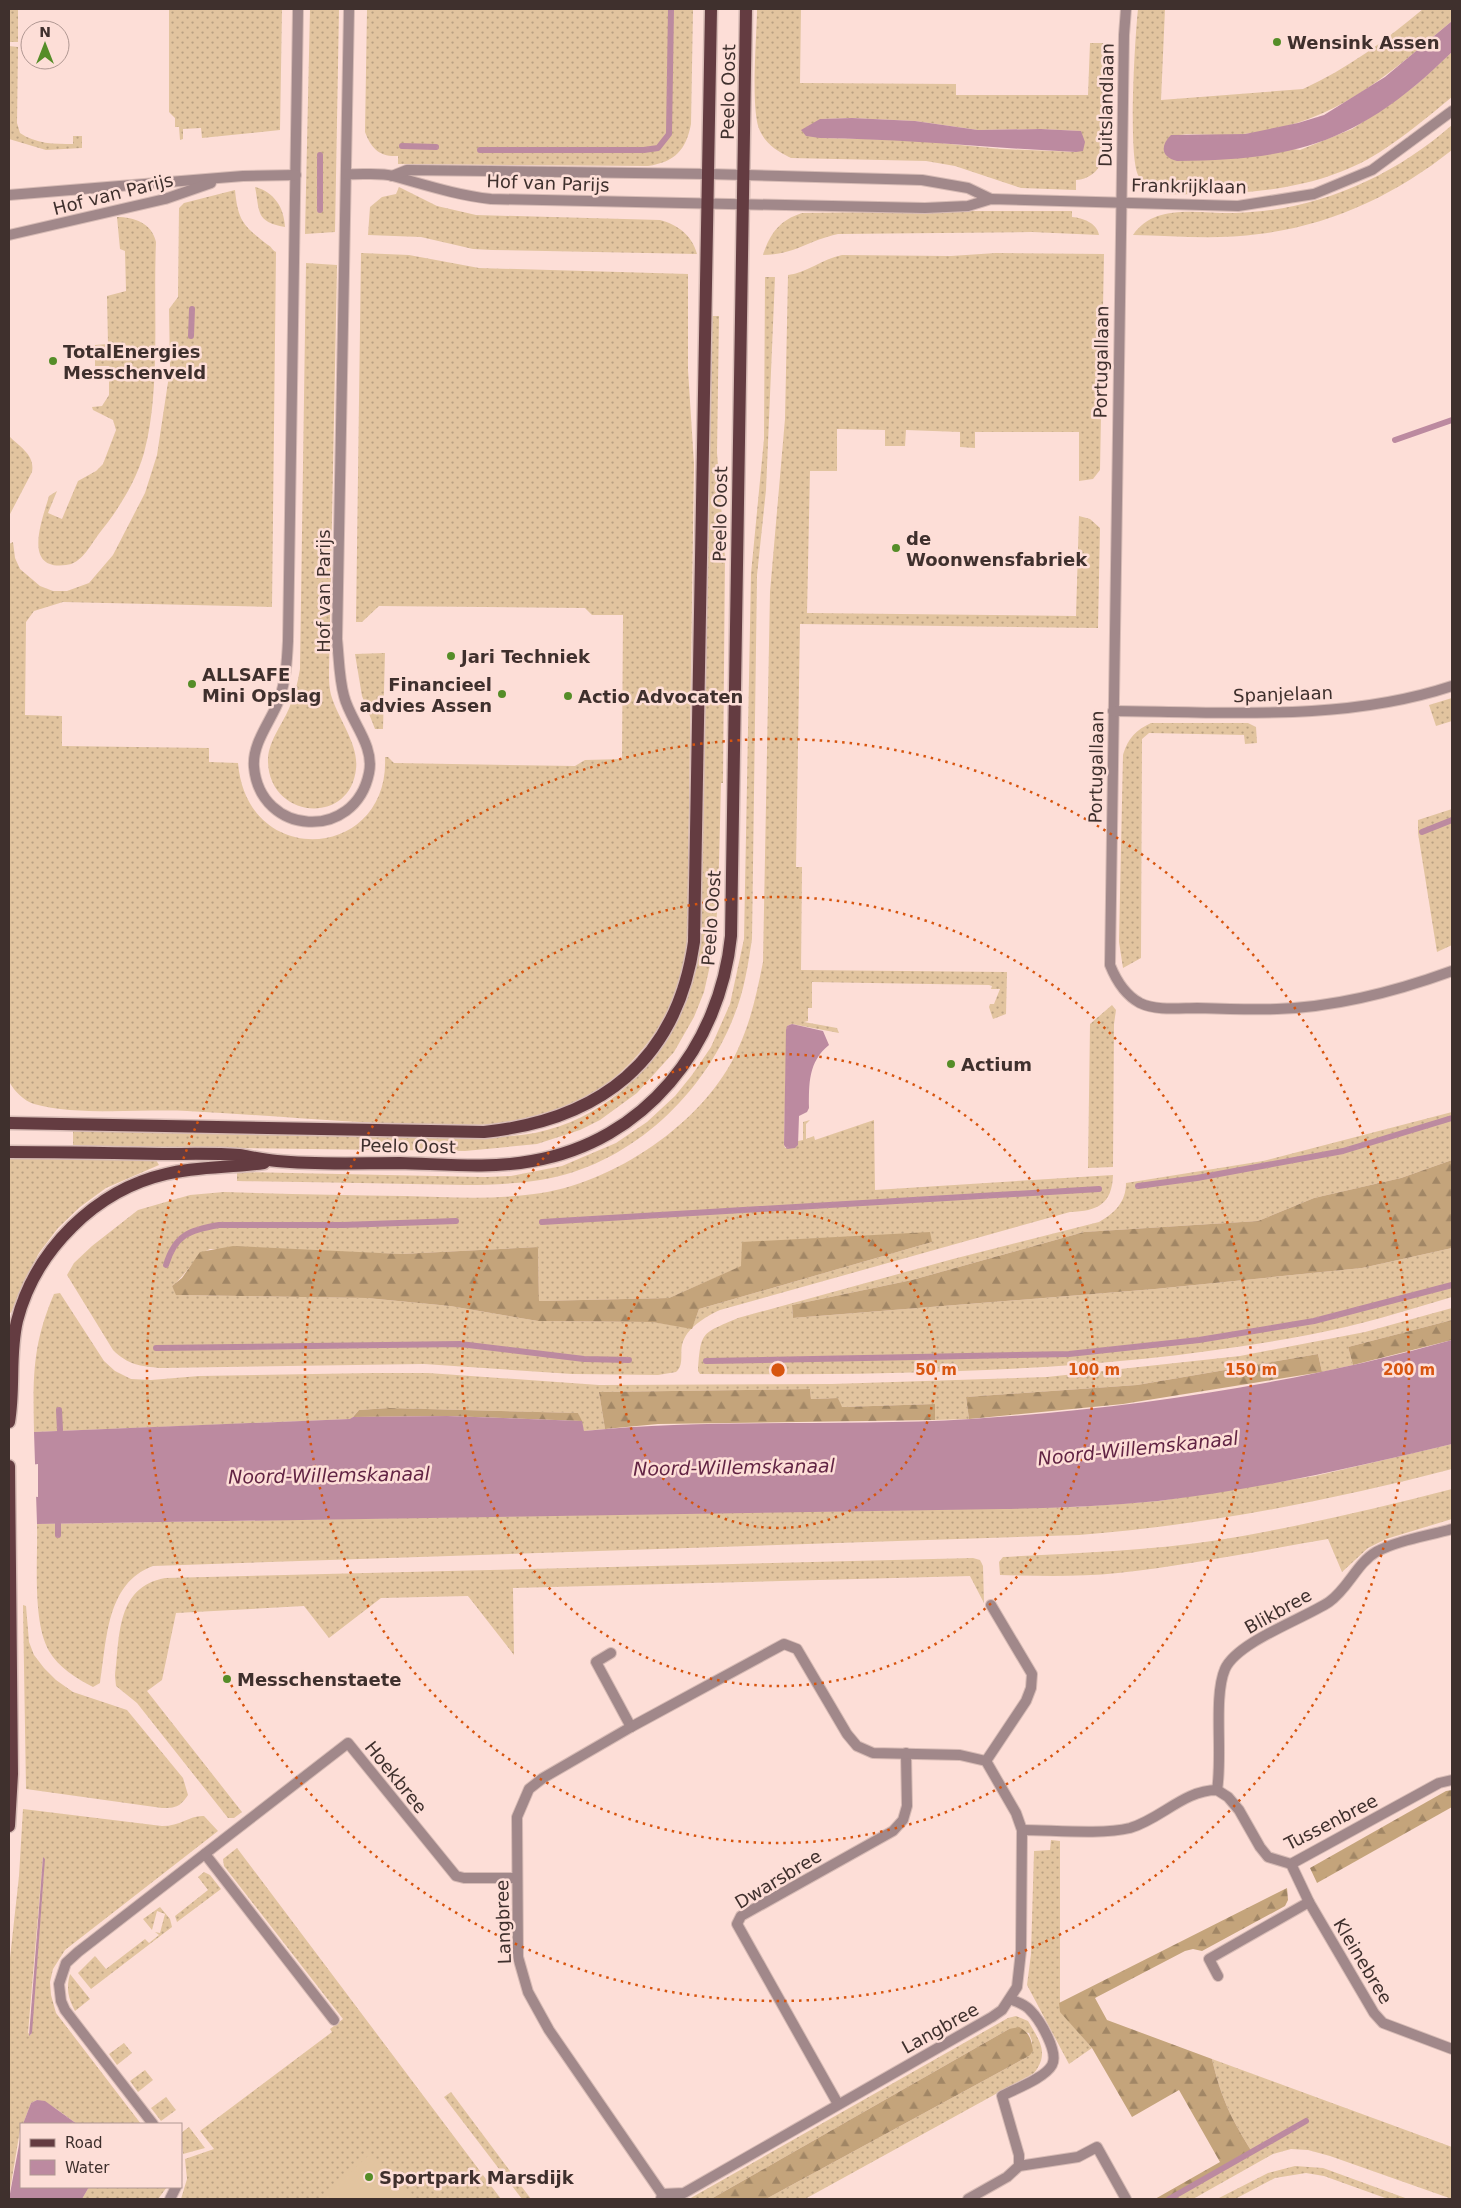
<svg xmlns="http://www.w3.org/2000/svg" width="1461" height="2208" font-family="'DejaVu Sans',sans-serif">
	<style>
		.grass { fill: url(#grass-dots); fill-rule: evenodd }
		.forest { fill: url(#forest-firs) }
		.garden { fill: #e2c49f }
		.water { fill: #bc8aa0 }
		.pier { fill: #fdded7 }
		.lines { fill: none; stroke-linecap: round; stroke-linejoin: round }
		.stream { stroke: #bc8aa0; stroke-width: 6 }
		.minor-casing { stroke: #d7bbb5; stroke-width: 12 }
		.primary-casing { stroke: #d7bbb5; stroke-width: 15 }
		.minor { stroke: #a1888a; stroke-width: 10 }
		.primary { stroke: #643c41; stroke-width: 12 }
		.ring { fill: none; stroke: #d7550f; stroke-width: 2.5; stroke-dasharray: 2.5 5 }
		.poi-dot { fill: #558d28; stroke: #fdded7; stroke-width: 2 }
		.labels { text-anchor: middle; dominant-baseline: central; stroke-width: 5; stroke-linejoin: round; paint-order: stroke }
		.poi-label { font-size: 18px; font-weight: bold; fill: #3f302d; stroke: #fdded7; text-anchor: start }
		.street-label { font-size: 18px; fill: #3f302d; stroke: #fdded7 }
		.water-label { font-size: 19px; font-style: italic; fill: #622444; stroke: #fdded7 }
		.centre { fill: #d7550f; stroke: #fdded7; stroke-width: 2.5 }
		.ring-label { font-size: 15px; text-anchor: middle; font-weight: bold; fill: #d7550f; stroke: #fdded7; stroke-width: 5; stroke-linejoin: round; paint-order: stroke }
	</style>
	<defs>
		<pattern id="grass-dots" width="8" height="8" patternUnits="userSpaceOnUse" patternTransform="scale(1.25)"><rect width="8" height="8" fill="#e2c49f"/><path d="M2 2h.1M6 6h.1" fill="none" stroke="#b9a082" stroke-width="1.8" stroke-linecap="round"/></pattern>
		<pattern id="forest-firs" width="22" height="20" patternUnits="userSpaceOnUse" patternTransform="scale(1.25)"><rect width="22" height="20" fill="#c4a47b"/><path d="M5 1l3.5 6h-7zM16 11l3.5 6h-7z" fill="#a18665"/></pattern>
	</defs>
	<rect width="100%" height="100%" fill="#fdded7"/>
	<g class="grass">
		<rect x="9" y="9" width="9" height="33"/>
		<polygon points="169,9 282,9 280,130 202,138 201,128 183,129 183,139 180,140 179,127 175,127 175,118 169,112"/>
		<polygon points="310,9 339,9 335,232 305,234"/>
		<path d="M367,9H693L691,124C686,150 675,162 648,166L398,164V156C379,157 371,148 365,132Z"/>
		<path d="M757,9H801L800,83L956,84V95H1088L1090,43H1108L1105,154C1101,168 1092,179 1076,180V190L1021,188L955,166L926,161L791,158C778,152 766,144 760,131C750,112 757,34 757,9ZM852,118L915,121L978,130L1041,129L1081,131L1076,152L1001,149L910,140L820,138V119Z"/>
		<path d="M1138,9H1165L1161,100L1303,89C1347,69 1386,40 1423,9H1452V21C1385,77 1336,124 1244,134C1223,136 1201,134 1179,134L1300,150L1352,129L1392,103L1416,85L1452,52V97C1429,116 1406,135 1380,152C1325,187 1258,194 1194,194C1173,194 1149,198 1138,175C1128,153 1135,37 1138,9Z"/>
		<path d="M9,46L18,47L17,123L20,133C36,144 54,144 73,144V136H82V148L46,150L9,139Z"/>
		<path d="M1452,125V150C1395,195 1332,225 1259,234C1218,240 1175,236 1133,235C1155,202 1200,214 1235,213C1315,211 1392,178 1452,125Z"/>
		<path d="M255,187C274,192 284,207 285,227C255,222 260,211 255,187Z"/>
		<path d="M399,187L437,206L476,215L660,220C678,225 692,235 697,254L492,250L473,249L421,237L368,235L370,207L382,197L396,194Z"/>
		<path d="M235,190C238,222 244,226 268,245C272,247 271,249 276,252L272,607L63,602L34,611L26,622L25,715L62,716V746L209,748V762L238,763C247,871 390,860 385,757H388L394,763L575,766L585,760L622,759L623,615H592L585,608L379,606L362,622H356L361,253L409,255L479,268L688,274V370L694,464L687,946C684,963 682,981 675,996C652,1050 606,1095 551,1115C517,1126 473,1125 438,1125C354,1124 271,1115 187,1111C141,1109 77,1116 34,1104C24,1101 13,1090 9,1081V544L13,542L15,558L20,569L40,586L53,591H67L89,583L113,555L145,493L157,455L170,369L169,309L178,297L179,208L184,203Z"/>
		<path d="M972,211H1072V217C1083,218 1097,223 1099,235L1032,232L838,234C809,240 794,255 763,255C770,233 780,220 802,213Z"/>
		<path d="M117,217C134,217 152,223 156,242C153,306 161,392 144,453C135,484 118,510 98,535C90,546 81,564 66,565C21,571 43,518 49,496L57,491L48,513L62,519L78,481L96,471L103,464L116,430L113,420L93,410L92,407L102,406L109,395V366H95V345L108,344L107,296L126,291L125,251L120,249Z"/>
		<path d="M996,253L1104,254L1100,470L1093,479L1079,481V432H975V448L960,447V432L906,430L905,446H885V430L837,429V471H810L807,613L1076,616L1079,516L1090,519L1100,528L1098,628L800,624L796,867H802L801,970L1007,972L1006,1014L993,1019L989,1007L990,1004H994L1000,989H991L992,986L989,985L812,982V1008H808V1021L804,1022L837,1028L839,1033L792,1024L787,1026L784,1144L785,1148L796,1147L798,1141L803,1140V1122L810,1120L806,1124V1139L814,1136L815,1140L874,1120L875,1190L1113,1175C1112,1204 1098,1211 1070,1212L720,1310C705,1317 686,1328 682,1345C680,1354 684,1365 676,1372L658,1375L572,1374L424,1364L161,1368C140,1366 128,1365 113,1350L67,1275L74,1263L92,1246L138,1210L190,1195L224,1192C285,1194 345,1195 405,1196C448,1197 491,1200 534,1194C612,1185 706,1122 738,1049C751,1021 757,992 763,962L770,592L785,419L788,275C807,273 822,259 842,255L951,256ZM742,1242H932L699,1309L692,1328L652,1322L538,1321L450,1306L367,1298L177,1295L172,1286C187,1275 194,1255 210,1249L401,1254L538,1247L539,1301L669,1298L742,1266Z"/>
		<path d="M306,263L337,265L329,672C329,680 329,689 332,698C339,720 359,745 356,769C350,827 266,819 268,758C269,740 284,722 290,706C295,694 298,681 300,669Z"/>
		<path d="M765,277H775L766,490L757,575L752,939C748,965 744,992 734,1016C704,1094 633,1161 551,1178C505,1187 458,1185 411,1184C353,1183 295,1182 237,1181V1172L485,1177L511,1176L562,1166L616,1143L647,1122L675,1096L692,1075L711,1047L730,1004L744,939L751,574L764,439Z"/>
		<path d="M711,316H719L717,453L725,557L723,783H721L718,903L713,952L704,992L694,1017L674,1052L637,1093L600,1120L580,1130L537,1144L465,1151L73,1146V1131L83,1130L481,1137C499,1137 517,1136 535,1133C627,1114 690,1032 701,941Z"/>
		<path d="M9,436C21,448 35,455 32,472L9,516Z"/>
		<polygon points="385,653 383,729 375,729 362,696 355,654"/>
		<polygon points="1452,698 1452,721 1436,726 1429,705"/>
		<path d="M1151,723H1248L1256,727L1257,743L1245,744L1244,735L1149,733L1142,739L1141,958L1123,968L1119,942L1123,755C1128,738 1136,730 1151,723Z"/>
		<polygon points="1452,809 1452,945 1437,952 1418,833 1418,820"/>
		<polygon points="1112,1005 1116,1010 1114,1024 1113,1167 1088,1168 1090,1024"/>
		<path d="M1452,1112V1160L1401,1178L1314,1198L1258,1221L1084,1232L912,1280L792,1305L793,1318L1155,1289L1362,1268L1452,1248V1297C1405,1311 1357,1326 1308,1335C1108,1373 903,1375 700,1374L698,1371C701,1331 701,1334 738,1318L953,1259L1099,1222C1115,1213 1126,1202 1126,1183L1263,1161Z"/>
		<polygon points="9,1158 156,1160 159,1165 106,1188 80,1207 58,1228 39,1253 24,1281 11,1313 9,1312"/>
		<path d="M60,1293L104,1361L115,1371L131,1379L151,1380L199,1376L374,1373H428L599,1385L832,1384L1047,1377L1240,1356L1365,1332L1452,1308V1320L1348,1347L1353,1365L1322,1372L1318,1354L1137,1385L966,1397L969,1419L935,1420V1404L841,1407L838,1398L811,1399L810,1389L599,1392L605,1429L584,1431L578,1413L389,1408L359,1410L351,1419L34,1432C33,1378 32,1345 54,1294Z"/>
		<path d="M1452,1444V1469C1329,1501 1206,1525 1079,1535L153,1566C106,1583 107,1640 100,1683L93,1687C77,1679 58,1667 49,1651C32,1621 38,1560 37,1524L1076,1507L1159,1501L1315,1476Z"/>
		<path d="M1452,1489V1519L1386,1539L1368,1548L1342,1572L1328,1539C1258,1551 1189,1565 1118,1573C1079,1577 1039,1576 1000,1575L999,1562L1003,1557C1075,1553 1147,1551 1219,1540C1297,1527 1375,1509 1452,1489Z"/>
		<path d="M973,1558L980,1560L983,1566L984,1603L970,1576L513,1588L514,1655L468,1596L381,1598L329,1638L304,1606L176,1613L162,1680L147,1691L242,1812L234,1818H228L137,1703L116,1686L115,1676C120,1636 116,1587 165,1578Z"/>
		<path d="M23,1605L26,1606L29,1642L34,1655L44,1668L56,1680L73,1692L127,1710L183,1778L188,1795C180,1807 176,1808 162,1808L26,1789Z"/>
		<path d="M23,1809L162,1826C181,1826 190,1815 204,1816L218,1831L65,1950L53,1969L50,1982L51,1995L56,2013L141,2124H77L55,2108L37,2100L31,2103L23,2124H21L9,2196V1967L19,1876ZM43,1857L44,1871L31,2035L28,2033Z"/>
		<polygon points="1051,1840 1060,1841 1060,2011 1092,2048 1069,2064 1027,1985 1031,1954 1034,1851 1050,1850"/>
		<polygon points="237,1848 501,2199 181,2199 187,2179 185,2159 214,2149 200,2131 332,2032 330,2029 343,2019 224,1866 223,1859"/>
		<polygon points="204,1872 210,1875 221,1889 177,1922 175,1916 208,1890 198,1877"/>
		<polygon points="160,1907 170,1919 172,1927 91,1989 78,1973 95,1956 106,1969 145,1939 149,1943 159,1935 155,1932 160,1933 165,1914 157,1911 152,1930 143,1919"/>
		<path d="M70,1974L90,1999L75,2011C68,1998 66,1988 70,1974Z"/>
		<path d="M1016,2016L1028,2021C1039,2040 1050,2053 1034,2073L805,2199H766L1029,2056L1032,2041L1029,2033L1009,2029L711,2199H689L1008,2018Z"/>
		<polygon points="124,2043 132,2053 117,2065 109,2054"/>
		<path d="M1212,2059L1452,2147V2199L1330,2156L1308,2150L1291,2149L1273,2154L1193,2199H1169L1252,2152C1231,2118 1221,2098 1212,2059Z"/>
		<polygon points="145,2070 153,2080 138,2092 130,2081"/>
		<polygon points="451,2092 531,2199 522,2199 444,2097"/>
		<polygon points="166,2097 176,2110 161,2121 151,2108"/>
		<polygon points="189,2127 205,2148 183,2154 181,2133"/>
		<polygon points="1295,2166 1323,2168 1408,2199 1388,2199 1324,2176 1306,2173 1275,2178 1235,2199 1217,2199 1268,2173"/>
		<polygon points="89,2187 167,2187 158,2199 82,2199"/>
	</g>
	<g class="forest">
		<polygon points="1452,1160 1452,1248 1362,1268 1155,1289 793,1318 792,1305 912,1280 1084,1232 1258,1221 1314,1198 1401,1178"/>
		<polygon points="930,1232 932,1242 699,1309 692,1329 652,1322 538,1321 450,1306 367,1298 176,1295 172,1286 182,1278 200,1252 233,1246 401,1254 538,1247 539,1301 669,1298 741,1266 742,1242"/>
		<polygon points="1452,1320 1452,1340 1353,1365 1348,1347"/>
		<polygon points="1318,1354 1322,1372 1123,1404 969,1419 966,1397 1137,1385"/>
		<polygon points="810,1389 811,1399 838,1398 842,1407 935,1404 935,1420 658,1424 605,1429 599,1392"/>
		<polygon points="389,1408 578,1413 582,1421 447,1416 353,1417 359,1410"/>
		<polygon points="1452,1790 1452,1807 1317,1883 1310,1868 1446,1791"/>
		<path d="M1287,1888L1288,1900L1285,1906L1202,1951L1193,1949L1185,1951L1095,1998L1107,2020L1212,2059C1221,2098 1231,2118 1252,2152L1169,2199H1155L1220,2162L1179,2090L1132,2117L1092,2048L1060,2012L1059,2003Z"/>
		<path d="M1019,2027C1030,2033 1031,2039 1033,2051L1029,2056L766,2199H711L1009,2029Z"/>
	</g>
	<polygon class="garden" points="370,2154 414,2199 321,2199"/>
	<g class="water">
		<path d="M1452,21V52C1440,63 1428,75 1416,85C1338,150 1275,160 1177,161C1161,157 1160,146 1171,135L1245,134L1298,123L1324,115L1385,77Z"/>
		<path d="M852,118L915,121L978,130L1041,129L1081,131L1085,142L1083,151L1076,152C990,148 906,139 820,138L806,136L801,130L820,119Z"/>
		<path d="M792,1024L823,1031L829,1045C808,1062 809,1084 809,1108L807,1112L799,1116L798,1145L795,1148L787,1149L784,1145L786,1030L787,1026Z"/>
		<path d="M1452,1340V1444C1355,1467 1257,1490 1158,1501C1107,1506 1055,1508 1003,1509L37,1524L34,1432L350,1419L353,1417L447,1416L582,1421L584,1431C713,1418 842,1427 971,1419C1130,1409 1299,1383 1452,1340Z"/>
		<polygon points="43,1857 45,1859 32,2033 29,2036"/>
		<polygon points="37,2100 45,2101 77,2124 23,2124 31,2103"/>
		<polygon points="21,2134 21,2187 89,2187 82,2199 9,2199"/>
	</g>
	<polygon class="pier" points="38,1464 38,1497 9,1494 9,1468"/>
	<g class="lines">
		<g class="stream">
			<polyline points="402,146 436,147"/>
			<polyline points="480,150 644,150 658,148 669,134 671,9"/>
			<polyline points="320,210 320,155"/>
			<polyline points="191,336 192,309"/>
			<polyline points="1395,440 1452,420"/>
			<polyline points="1422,832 1452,820"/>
			<polyline points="1138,1186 1197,1178 1343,1151 1452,1118"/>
			<polyline points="542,1222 1099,1189"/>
			<path d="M166,1265C175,1235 189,1230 219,1225H343L456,1221"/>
			<polyline points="156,1348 460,1344 584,1359 629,1360"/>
			<polyline points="706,1361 1069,1354 1199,1340 1314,1321 1452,1285"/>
			<polyline points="59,1410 60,1430"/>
			<polyline points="58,1524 58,1535"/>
			<polyline points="1169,2199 1306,2121"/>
		</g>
		<defs>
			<g id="minor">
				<path d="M298,9L288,641C287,661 286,680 279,700C271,721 252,743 254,767C260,836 355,842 369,773C375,745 350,721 344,696C339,678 339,658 337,639L349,9"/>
				<path d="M1126,9L1124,35L1110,965C1116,980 1125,995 1140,1003C1156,1011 1180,1008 1197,1008C1224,1009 1251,1010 1277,1009C1337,1007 1397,991 1452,971"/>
				<path d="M346,174C361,175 379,172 393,176C426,185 456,195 491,199L925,208L968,206L991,199L1238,206L1314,194L1372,170L1452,111"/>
				<polyline points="392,176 407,170 708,174 922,180 968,188 991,199"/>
				<polyline points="9,195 243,176 296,175"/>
				<polyline points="9,235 165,199 211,183"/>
				<path d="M1113,711C1226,712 1343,722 1452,686"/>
				<polyline points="611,1653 596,1662 631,1727"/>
				<polyline points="986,1761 1026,1701 1031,1688 1032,1674 991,1605"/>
				<path d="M1217,1790C1223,1755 1213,1697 1225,1669C1237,1642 1303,1619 1329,1602C1348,1589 1357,1563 1376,1552C1398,1540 1428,1536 1452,1529"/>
				<path d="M1022,1830C1053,1830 1101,1835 1130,1828C1161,1819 1184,1790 1217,1790L1228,1797L1239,1810L1260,1847L1268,1857L1291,1864L1439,1783L1452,1780"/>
				<polyline points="205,1854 334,2020"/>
				<polyline points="1291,1864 1309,1902 1374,2013 1383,2023 1452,2049"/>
				<polyline points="1218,1976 1209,1959 1309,1902"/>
				<path d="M1010,1999C1017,2002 1025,2004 1030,2010C1040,2020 1059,2052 1052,2065C1045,2078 1015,2089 1002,2096L1019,2155V2166"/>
				<polyline points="838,2104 737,1924 741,1916 893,1831 903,1820 907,1806 906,1753"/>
				<polyline points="153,2124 65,2010 61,2001 59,1984 66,1963 78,1952 348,1743 456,1876 464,1878 517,1878"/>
				<polyline points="170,2199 176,2187"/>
				<polyline points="661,2199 662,2194 684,2193 992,2017 1002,2010 1017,1987 1021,1951 1022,1830 1016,1813 986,1761 960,1755 873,1753 857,1746 847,1734 797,1649 784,1644 631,1727 543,1778 529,1789 517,1817 518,1957 528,1992 549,2030 662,2194"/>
				<polyline points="968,2199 1007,2177 1019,2166 1078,2157 1097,2147 1126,2199"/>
			</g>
			<g id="primary">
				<path d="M9,1123L484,1132C600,1120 677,1061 694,942L711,9"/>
				<path d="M9,1152C60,1152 111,1153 162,1154C187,1154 214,1153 239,1155C251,1157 264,1160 277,1161C317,1165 359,1163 400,1163C443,1164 489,1169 532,1161C645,1142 720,1046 731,936L746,9"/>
				<path d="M9,1422C15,1387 9,1355 17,1321C35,1250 96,1190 166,1174C199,1166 232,1168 264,1163"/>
				<polyline points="9,1466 12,1774 9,1826"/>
			</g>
		</defs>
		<use href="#minor" class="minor-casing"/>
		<use href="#primary" class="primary-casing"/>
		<use href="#minor" class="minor"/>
		<use href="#primary" class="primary"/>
	</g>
	<g class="ring">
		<circle cx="778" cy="1370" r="158"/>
		<circle cx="778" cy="1370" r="316"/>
		<circle cx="778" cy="1370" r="473"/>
		<circle cx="778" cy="1370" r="631"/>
	</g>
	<g class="poi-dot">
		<circle cx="1277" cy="42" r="5"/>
		<circle cx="53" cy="361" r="5"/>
		<circle cx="896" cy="548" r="5"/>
		<circle cx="451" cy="656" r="5"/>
		<circle cx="192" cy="684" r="5"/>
		<circle cx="502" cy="694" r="5"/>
		<circle cx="568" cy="696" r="5"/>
		<circle cx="951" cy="1064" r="5"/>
		<circle cx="227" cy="1679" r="5"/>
		<circle cx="369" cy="2177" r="5"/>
	</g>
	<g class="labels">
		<g class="poi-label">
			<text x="1287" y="42">Wensink Assen</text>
			<text x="63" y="351">TotalEnergies<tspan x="63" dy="21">Messchenveld</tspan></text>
			<text x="906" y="538">de<tspan x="906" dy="21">Woonwensfabriek</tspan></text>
			<text x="461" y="656">Jari Techniek</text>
			<text x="202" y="674">ALLSAFE<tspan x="202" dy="21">Mini Opslag</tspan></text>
			<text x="492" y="684" text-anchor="end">Financieel<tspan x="492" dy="21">advies Assen</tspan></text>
			<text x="578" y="696">Actio Advocaten</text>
			<text x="961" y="1064">Actium</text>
			<text x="237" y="1679">Messchenstaete</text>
			<text x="379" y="2177">Sportpark Marsdijk</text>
		</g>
		<g class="street-label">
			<text transform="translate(728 92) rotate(-89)">Peelo Oost</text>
			<text transform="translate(1106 105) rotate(-89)">Duitslandlaan</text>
			<text transform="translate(548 183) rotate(2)">Hof van Parijs</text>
			<text transform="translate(1189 186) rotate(1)">Frankrijklaan</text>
			<text transform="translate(113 194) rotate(-14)">Hof van Parijs</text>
			<text transform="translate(1101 362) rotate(-89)">Portugallaan</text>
			<text transform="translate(720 514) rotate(-89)">Peelo Oost</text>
			<text transform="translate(323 591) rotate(-90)">Hof van Parijs</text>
			<text transform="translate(1283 694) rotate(-2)">Spanjelaan</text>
			<text transform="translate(1096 767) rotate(-89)">Portugallaan</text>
			<text transform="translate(711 918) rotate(-86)">Peelo Oost</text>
			<text transform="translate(408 1146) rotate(1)">Peelo Oost</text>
			<text transform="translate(1278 1611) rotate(-29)">Blikbree</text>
			<text transform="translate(396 1777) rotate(51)">Hoekbree</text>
			<text transform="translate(1331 1822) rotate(-27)">Tussenbree</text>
			<text transform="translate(778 1879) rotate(-31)">Dwarsbree</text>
			<text transform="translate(503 1922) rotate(-92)">Langbree</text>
			<text transform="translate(1363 1961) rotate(59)">Kleinebree</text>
			<text transform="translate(940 2028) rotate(-29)">Langbree</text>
		</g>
		<g class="water-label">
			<text transform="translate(1138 1448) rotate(-6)">Noord-Willemskanaal</text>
			<text transform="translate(734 1467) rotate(-1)">Noord-Willemskanaal</text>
			<text transform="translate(329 1475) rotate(-1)">Noord-Willemskanaal</text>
		</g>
	</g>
	<circle cx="778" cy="1370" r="8" class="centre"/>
	<g class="ring-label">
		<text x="936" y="1375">50 m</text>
		<text x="1094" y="1375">100 m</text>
		<text x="1251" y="1375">150 m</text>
		<text x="1409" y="1375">200 m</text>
	</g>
	<rect width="1461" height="2208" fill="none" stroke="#3f302d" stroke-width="20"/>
	<rect x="20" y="2123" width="162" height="65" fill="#fdded7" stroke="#b19893"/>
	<rect x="30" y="2139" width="25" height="8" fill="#643c41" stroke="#b19893"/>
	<text x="65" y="2148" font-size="15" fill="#3f302d">Road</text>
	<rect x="30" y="2160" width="25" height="15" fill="#bc8aa0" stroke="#b19893"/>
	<text x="65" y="2173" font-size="15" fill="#3f302d">Water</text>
	<g transform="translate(45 45)"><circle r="24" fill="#fdded7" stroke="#b19893"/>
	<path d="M0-4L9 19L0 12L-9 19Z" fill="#558d28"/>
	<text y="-8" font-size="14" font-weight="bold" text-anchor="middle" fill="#3f302d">N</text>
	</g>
</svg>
